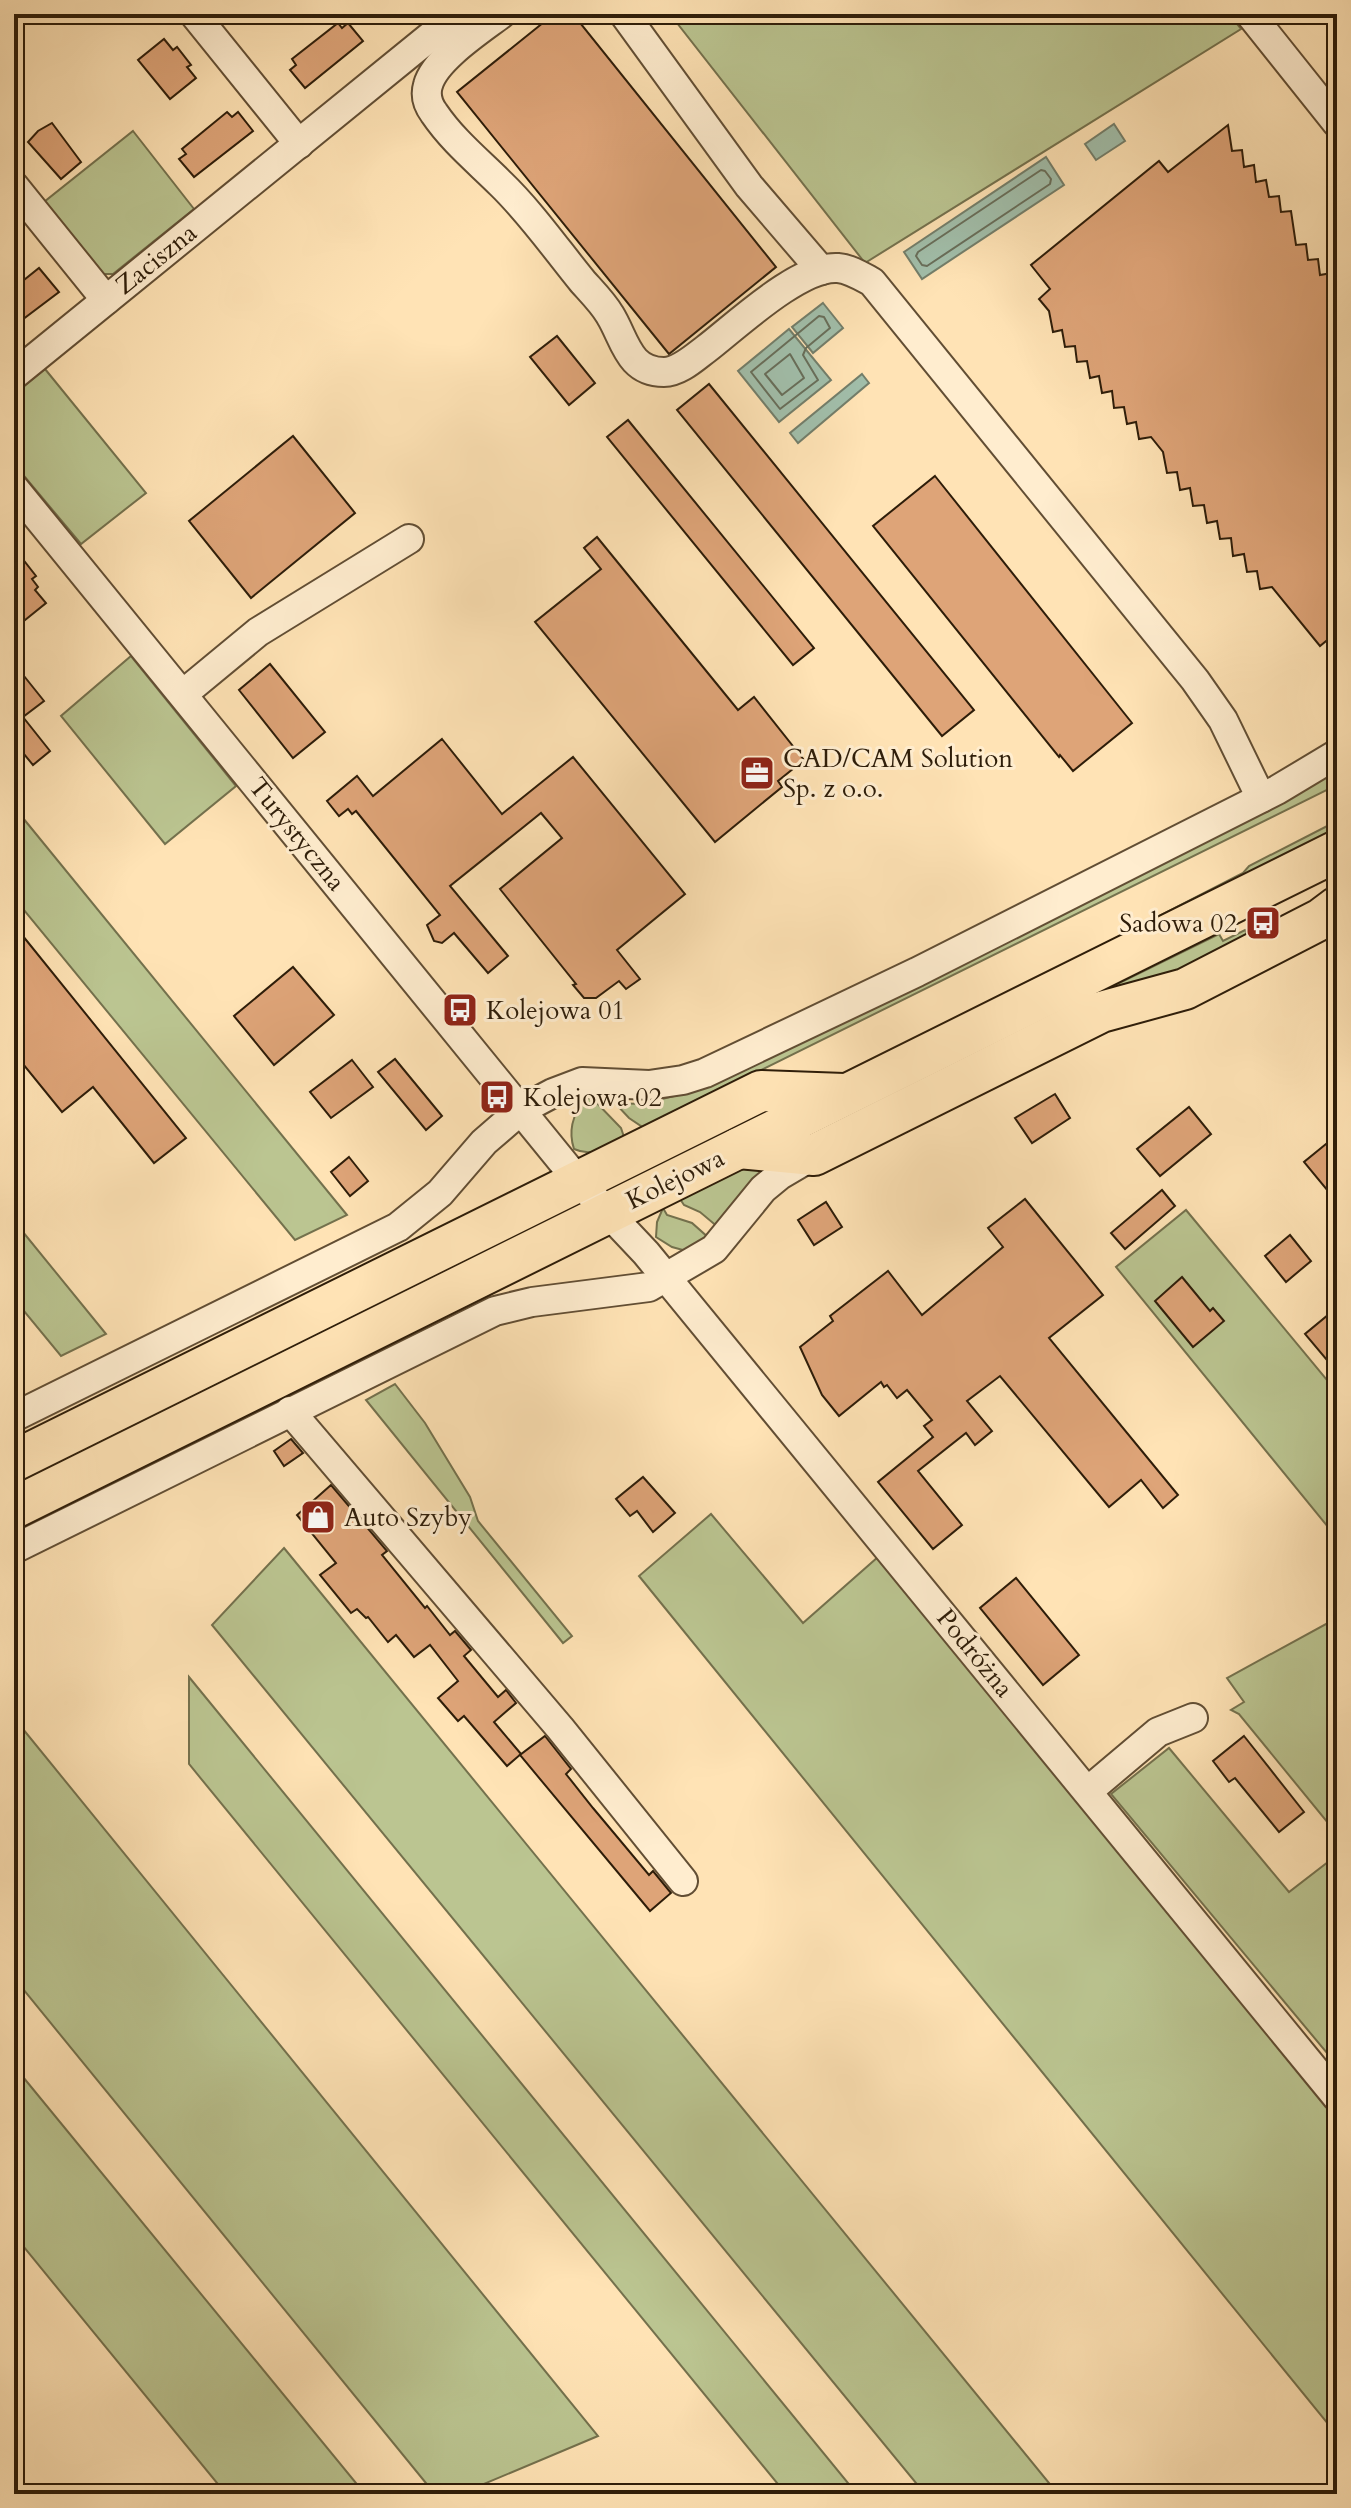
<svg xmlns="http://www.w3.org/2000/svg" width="1351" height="2508" font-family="Cardo,serif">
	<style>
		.green { fill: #bbc591; stroke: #74714d; stroke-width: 2 }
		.water { fill: #a1beaa; stroke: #737e6a; stroke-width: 2 }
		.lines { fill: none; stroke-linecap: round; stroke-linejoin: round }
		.shore { stroke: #686e5a; stroke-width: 2 }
		.building { fill: #dea478; stroke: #2e1d09; stroke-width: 2 }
		.minor-casing { stroke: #624e34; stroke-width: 32 }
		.highway-casing { stroke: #2e1d09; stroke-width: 44 }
		.minor { stroke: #ffedcf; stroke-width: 28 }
		.highway { stroke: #ffe3b5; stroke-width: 40 }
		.labels { text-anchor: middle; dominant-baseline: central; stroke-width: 6; stroke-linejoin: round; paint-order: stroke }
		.street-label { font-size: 26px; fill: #2e1d09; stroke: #ffedcf }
		.poi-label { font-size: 26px; fill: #2e1d09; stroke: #ffedcf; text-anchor: start }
	</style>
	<rect width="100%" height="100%" fill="#ffe3b5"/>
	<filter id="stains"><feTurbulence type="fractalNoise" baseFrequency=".0025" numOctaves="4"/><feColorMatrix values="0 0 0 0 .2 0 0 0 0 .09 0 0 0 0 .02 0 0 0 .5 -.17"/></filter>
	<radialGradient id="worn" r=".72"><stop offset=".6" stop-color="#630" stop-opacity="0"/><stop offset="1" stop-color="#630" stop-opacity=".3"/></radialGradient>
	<g class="green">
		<polygon points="670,14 1229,14 1241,29 865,263"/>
		<polygon points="133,131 194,209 113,274 102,274 44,202"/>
		<polygon points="45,369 146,493 81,544 14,464 14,394"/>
		<polygon points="131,656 236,786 165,844 61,716"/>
		<polygon points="1337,772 1337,785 644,1128 629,1118 615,1103 642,1104 682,1094"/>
		<polygon points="14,807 347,1215 295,1240 14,898"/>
		<polygon points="1337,821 1337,837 1105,944 1243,873 1249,866"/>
		<polygon points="1245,930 1252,942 822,1141 719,1228 700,1212 684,1205 680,1199 1219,934 1223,941"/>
		<path d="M592,1098L621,1128L624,1137C607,1146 594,1158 574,1149C568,1131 573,1114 585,1099Z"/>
		<polygon points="663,1208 667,1215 692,1223 710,1239 690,1252 672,1247 656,1237 657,1222"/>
		<polygon points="1186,1210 1337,1392 1337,1538 1116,1267"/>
		<polygon points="14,1221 106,1334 61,1356 14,1299"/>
		<polygon points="395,1384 425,1423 470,1497 478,1521 572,1636 563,1643 366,1400"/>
		<polygon points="711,1514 803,1623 878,1557 1337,2117 1337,2435 639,1576"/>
		<polygon points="284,1548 1058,2494 925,2494 212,1625"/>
		<polygon points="1337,1618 1337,1834 1239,1714 1231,1710 1244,1702 1227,1678"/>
		<polygon points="189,1677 857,2494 786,2494 189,1764"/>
		<polygon points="14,1718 598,2436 460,2494 431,2494 430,2488 14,1978"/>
		<polygon points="1169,1748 1289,1892 1337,1855 1337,2065 1111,1794"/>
		<polygon points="14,2066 365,2494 226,2494 14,2235"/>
	</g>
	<g class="water">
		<polygon points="1114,124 1125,141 1096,160 1085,144"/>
		<polygon points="1046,157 1064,185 922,279 904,252"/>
		<polygon points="823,303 843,328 813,353 792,327"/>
		<polygon points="789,329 831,380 779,422 738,371"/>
		<polygon points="862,374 869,383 798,443 790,433"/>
	</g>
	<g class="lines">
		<g class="shore">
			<polygon points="1041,170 1045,171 1051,179 1050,184 927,266 922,265 916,256 918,252"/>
			<polygon points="819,316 824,317 830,328 806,348 803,355 818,380 780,409 751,372"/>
			<polygon points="790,354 804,378 782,395 765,374"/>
		</g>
	</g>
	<g class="building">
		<polygon points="554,14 573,14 776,267 669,354 457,92"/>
		<polygon points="338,23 342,28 348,23 363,41 305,88 290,70 296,65 292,59"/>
		<polygon points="164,39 173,50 177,47 191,65 187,67 196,78 170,99 138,60"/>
		<polygon points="227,112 232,117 238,112 253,131 194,177 179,159 186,154 182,149"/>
		<polygon points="52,123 81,162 61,179 28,142 38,131"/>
		<polygon points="1228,125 1232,151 1242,150 1244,167 1254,165 1256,182 1266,180 1269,197 1279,196 1281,212 1291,211 1296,245 1306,244 1308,260 1318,259 1320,275 1337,272 1337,632 1320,646 1272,587 1260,589 1257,571 1247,572 1244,554 1233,556 1231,538 1220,539 1217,521 1207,523 1204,505 1193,506 1190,488 1180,490 1177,472 1167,473 1163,452 1151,437 1139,439 1136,422 1127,424 1124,407 1114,408 1112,391 1102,393 1099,376 1090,378 1087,361 1077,362 1075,346 1065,347 1062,330 1053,332 1049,311 1039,299 1050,289 1031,265 1159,161 1168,172"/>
		<polygon points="39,268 59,292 14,326 14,288"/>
		<polygon points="557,336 595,383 569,405 530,357"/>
		<polygon points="709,384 974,710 942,736 677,410"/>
		<polygon points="628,420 814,648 793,665 607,437"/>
		<polygon points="293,436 355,513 251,598 189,521"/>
		<polygon points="935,476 1132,723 1073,771 1060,755 1059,757 873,526"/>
		<polygon points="597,537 738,710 754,697 804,760 778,781 782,787 715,842 535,622 601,569 584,548"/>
		<polygon points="14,557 21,566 25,562 36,576 32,579 38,587 35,590 46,603 14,629"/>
		<polygon points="270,664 325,732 293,758 239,690"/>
		<polygon points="24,676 44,701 23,717 50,751 33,765 14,742 14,690"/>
		<polygon points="442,739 502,814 573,757 685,894 617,950 640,979 626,989 619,981 596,998 584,998 573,985 576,984 500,889 562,838 541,813 450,886 508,956 488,973 454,933 442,943 434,941 427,925 440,915 356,811 352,814 348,809 339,816 327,801 357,776 373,796"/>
		<polygon points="14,925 186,1138 154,1163 93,1087 62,1112 14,1053"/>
		<polygon points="293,967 334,1015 274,1065 234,1016"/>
		<polygon points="395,1059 442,1116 426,1130 378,1072"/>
		<polygon points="352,1060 373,1087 331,1118 310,1092"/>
		<polygon points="1055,1094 1070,1118 1032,1143 1015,1118"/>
		<polygon points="1189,1107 1211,1134 1160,1176 1137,1149"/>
		<polygon points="1337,1135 1337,1202 1304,1162"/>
		<polygon points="349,1157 368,1181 350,1196 331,1172"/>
		<polygon points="1162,1190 1175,1206 1125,1249 1111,1233"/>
		<polygon points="1025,1199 1103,1295 1049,1338 1178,1495 1163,1508 1141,1480 1109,1507 1000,1376 967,1401 992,1431 975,1445 966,1433 918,1471 962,1525 933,1549 878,1482 933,1437 924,1426 932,1420 907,1390 897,1398 887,1385 884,1387 881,1382 839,1416 822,1395 800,1347 833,1321 830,1316 888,1271 922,1315 1003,1247 988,1228"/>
		<polygon points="826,1202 842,1227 814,1245 798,1220"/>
		<polygon points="1290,1235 1311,1261 1286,1282 1265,1256"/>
		<polygon points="1182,1277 1210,1311 1213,1308 1224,1321 1193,1347 1155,1301"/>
		<polygon points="1328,1315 1337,1325 1337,1372 1305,1334"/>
		<polygon points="291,1439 303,1453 284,1466 274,1451"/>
		<polygon points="643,1477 675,1513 653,1532 637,1511 630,1516 616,1499"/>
		<polygon points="331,1485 387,1551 382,1555 425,1608 427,1606 450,1635 455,1631 471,1650 464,1656 498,1697 506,1690 516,1703 494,1722 521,1754 507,1766 464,1716 458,1721 438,1698 458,1681 430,1645 414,1657 396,1635 388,1642 368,1617 366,1618 357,1609 351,1613 320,1575 336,1563 297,1515"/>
		<polygon points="1016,1578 1079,1655 1043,1685 980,1608"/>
		<polygon points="545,1736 571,1769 566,1774 593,1808 649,1875 653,1871 671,1893 650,1911 520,1755"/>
		<polygon points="1244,1736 1304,1812 1279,1832 1235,1778 1229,1782 1213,1761"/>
	</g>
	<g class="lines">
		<defs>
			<g id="minor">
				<polyline points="194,14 299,144"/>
				<path d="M501,14C480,30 435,59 428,85C425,95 428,105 434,113C453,141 478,161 501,184C531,213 556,249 583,282C592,292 603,303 610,315C625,339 628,372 664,372C679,372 694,358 706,349C736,326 800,265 838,268C850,269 861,276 872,282L1195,680L1223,720L1261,798"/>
				<polyline points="624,14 749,186 821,270"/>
				<polyline points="1250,14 1337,123"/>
				<polyline points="14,186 106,300"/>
				<polyline points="14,375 458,14"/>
				<polyline points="14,488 579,1182 646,1253 1337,2097"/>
				<polyline points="183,694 258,632 409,539"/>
				<polyline points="290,1411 560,1728 683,1881"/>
				<polyline points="14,1417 398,1227 440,1193 484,1142 521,1110 553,1093 582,1082 649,1085 683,1080 705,1073 917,972 1277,790 1337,754"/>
				<polyline points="14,1549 495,1311 532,1302 649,1287 714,1249 763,1189 780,1175 814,1155"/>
				<polyline points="1088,1791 1158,1732 1193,1718"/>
			</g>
			<g id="highway">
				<polyline points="739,1148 814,1155 1101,1012 1185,989 1321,919 1337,907"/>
				<polyline points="14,1461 761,1091 844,1094"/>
				<polyline points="14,1508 1337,851"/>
			</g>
		</defs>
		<use href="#minor" class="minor-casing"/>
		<use href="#highway" class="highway-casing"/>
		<use href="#minor" class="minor"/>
		<use href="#highway" class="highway"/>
	</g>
	<defs>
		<symbol id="office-square" viewBox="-11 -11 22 22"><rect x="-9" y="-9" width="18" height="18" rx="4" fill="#8f2418" stroke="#ffedcf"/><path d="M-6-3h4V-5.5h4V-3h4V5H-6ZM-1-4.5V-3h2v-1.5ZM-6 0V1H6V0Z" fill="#fff"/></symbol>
		<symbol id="bus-square" viewBox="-11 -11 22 22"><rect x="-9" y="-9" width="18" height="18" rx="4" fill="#8f2418" stroke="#ffedcf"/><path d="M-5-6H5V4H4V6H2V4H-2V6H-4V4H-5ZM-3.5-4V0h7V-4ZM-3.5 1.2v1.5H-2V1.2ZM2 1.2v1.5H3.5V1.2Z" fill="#fff"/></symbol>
		<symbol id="shop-square" viewBox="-11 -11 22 22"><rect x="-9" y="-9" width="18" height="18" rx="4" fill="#8f2418" stroke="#ffedcf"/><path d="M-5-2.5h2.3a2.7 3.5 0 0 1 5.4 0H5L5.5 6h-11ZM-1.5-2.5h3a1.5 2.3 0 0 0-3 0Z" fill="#fff"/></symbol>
	</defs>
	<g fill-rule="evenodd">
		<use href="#office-square" x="737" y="753" width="40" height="40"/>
		<use href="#bus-square" x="1243" y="903" width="40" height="40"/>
		<use href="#bus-square" x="440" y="990" width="40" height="40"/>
		<use href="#bus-square" x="477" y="1077" width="40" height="40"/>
		<use href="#shop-square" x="298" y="1497" width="40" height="40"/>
	</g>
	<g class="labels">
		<g class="street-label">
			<text transform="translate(156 259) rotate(-39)">Zaciszna</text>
			<text transform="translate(297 834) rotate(51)">Turystyczna</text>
			<text transform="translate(675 1179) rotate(-26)">Kolejowa</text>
			<text transform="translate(975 1653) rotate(51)">Podróżna</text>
		</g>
		<g class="poi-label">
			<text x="783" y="758">CAD/CAM Solution<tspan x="783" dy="30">Sp. z o.o.</tspan></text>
			<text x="1237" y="923" text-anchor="end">Sadowa 02</text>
			<text x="486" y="1010">Kolejowa 01</text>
			<text x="523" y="1097">Kolejowa 02</text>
			<text x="344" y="1517">Auto Szyby</text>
		</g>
	</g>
	<rect width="1351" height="2508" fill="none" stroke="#ffe3b5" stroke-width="48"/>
	<rect x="16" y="16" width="1319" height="2476" fill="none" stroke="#2e1d09" stroke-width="4"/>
	<rect x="24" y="24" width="1303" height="2460" fill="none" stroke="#2e1d09" stroke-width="2"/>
	<rect width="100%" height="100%" filter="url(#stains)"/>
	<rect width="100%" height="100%" fill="url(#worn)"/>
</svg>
